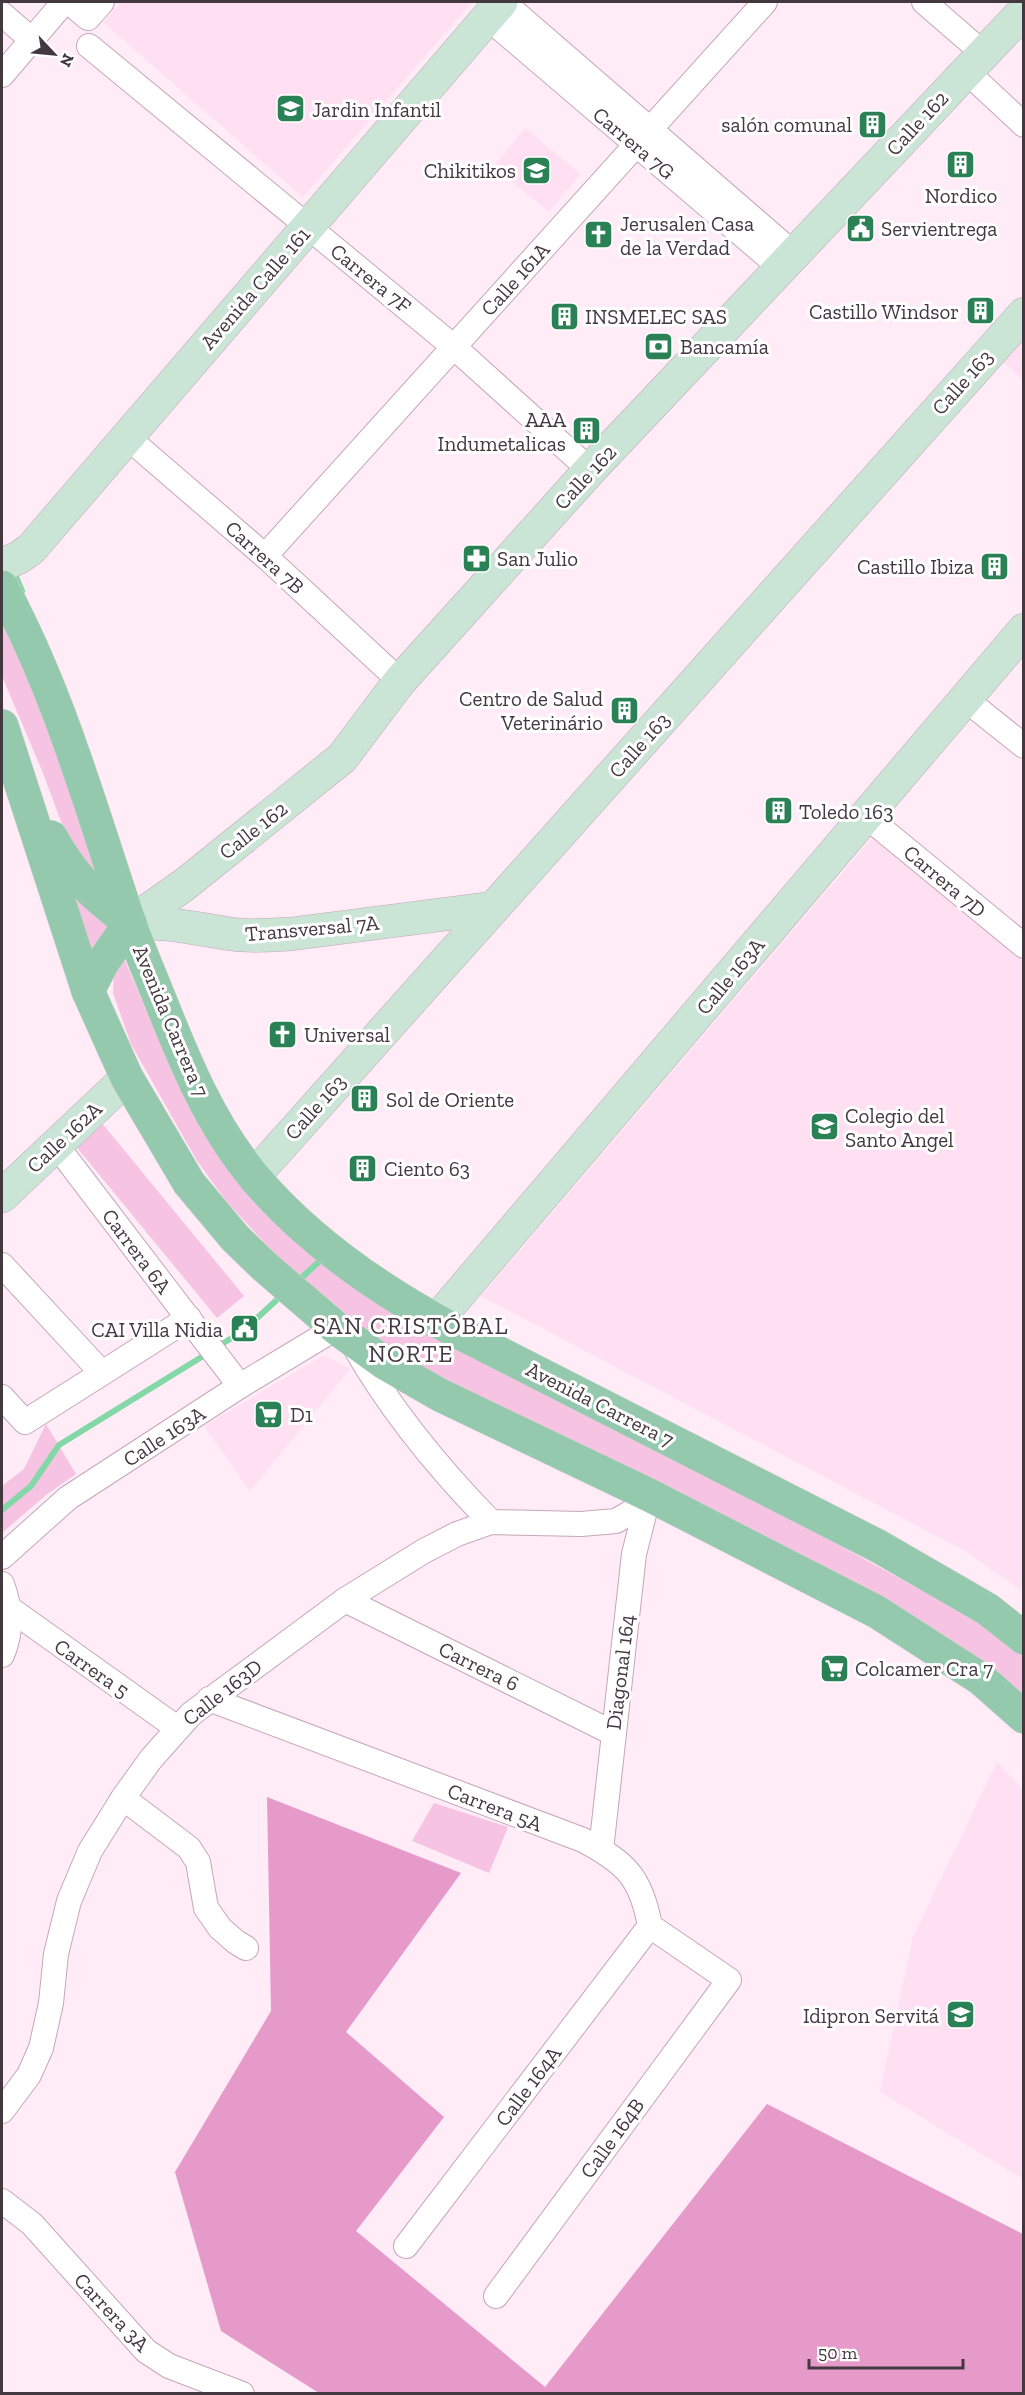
<svg xmlns="http://www.w3.org/2000/svg" width="1025" height="2395" font-family="'Zilla Slab',serif">
	<style>
		.built { fill: #ffe0f2 }
		.green { fill: #f7c3e2 }
		.forest { fill: #e59ac9 }
		.lines { fill: none; stroke-linecap: round; stroke-linejoin: round }
		.stream { stroke: #84d7a7; stroke-width: 6 }
		.street-casing { stroke: #c5a7b8; stroke-width: 26 }
		.secondary-casing { stroke: #c5a7b8; stroke-width: 34 }
		.primary-casing { stroke: #d6d3d5; stroke-width: 34 }
		.street { stroke: #fff; stroke-width: 24 }
		.secondary { stroke: #cae4d6; stroke-width: 33 }
		.primary { stroke: #95c9ad; stroke-width: 33 }
		.labels { text-anchor: middle; dominant-baseline: central; stroke-width: 6; stroke-linejoin: round; paint-order: stroke }
		.poi-label { font-size: 21px; fill: #44383f; stroke: #fff; text-anchor: start }
		.street-label { font-size: 21px; fill: #44383f; stroke: #fff }
		.quarter-label { font-size: 24px; letter-spacing: 1.5px; fill: #44383f; stroke: #fff }
	</style>
	<rect width="100%" height="100%" fill="#ffecf7"/>
	<g class="built">
		<polygon points="121,2 472,2 303,197 103,22"/>
		<polygon points="525,128 580,174 549,212 494,166"/>
		<polygon points="1023,334 1023,380 1001,360"/>
		<polygon points="876,833 1023,958 1023,1592 967,1552 481,1296"/>
		<polygon points="324,1355 350,1369 250,1491 204,1426"/>
		<polygon points="997,1762 1023,1790 1023,2179 880,2092 913,1937"/>
	</g>
	<g class="green">
		<polygon points="2,618 54,738 101,883 67,838 43,773 2,676"/>
		<polygon points="72,886 112,919 90,955"/>
		<polygon points="123,956 178,1085 213,1143 456,1348 559,1402 735,1488 979,1622 1023,1655 1023,1699 486,1403 403,1356 345,1314 274,1253 227,1202 197,1161 131,1044 113,993 114,971"/>
		<polygon points="101,1122 244,1296 217,1318 74,1144"/>
		<polygon points="46,1424 76,1474 46,1495 2,1533 2,1486 24,1469"/>
		<polygon points="434,1803 508,1827 489,1873 412,1841"/>
	</g>
	<polygon class="forest" points="267,1797 461,1873 346,2032 444,2117 356,2231 545,2387 767,2104 1023,2234 1023,2393 319,2393 221,2331 175,2172 271,2011"/>
	<g class="lines">
		<g class="stream">
			<polyline points="13,570 22,591"/>
			<polyline points="298,1281 324,1257"/>
			<polyline points="217,1347 243,1331 281,1296"/>
			<polyline points="2,1510 31,1486 59,1445 208,1353"/>
		</g>
		<defs>
			<g id="street">
				<polyline points="69,2 88,18 102,2"/>
				<polyline points="503,2 794,254"/>
				<polyline points="924,2 983,53"/>
				<polyline points="2,14 32,40"/>
				<polyline points="487,17 781,268"/>
				<polyline points="89,46 454,347 590,470"/>
				<polyline points="966,71 1024,125"/>
				<polyline points="2,75 64,2"/>
				<polyline points="127,437 265,556 400,681"/>
				<polyline points="265,556 765,2"/>
				<polyline points="965,699 1024,746"/>
				<polyline points="866,816 1024,946"/>
				<polyline points="56,1145 240,1386"/>
				<polyline points="2,1265 102,1373"/>
				<path d="M353,1344C391,1411 438,1468 491,1522"/>
				<polyline points="2,1397 25,1422 189,1318"/>
				<polyline points="2,1557 68,1498 240,1386 336,1328"/>
				<path d="M2,1584C11,1608 12,1632 2,1655"/>
				<polyline points="345,1600 613,1733"/>
				<polyline points="9,1608 177,1728"/>
				<path d="M209,1699L583,1840C626,1863 641,1877 650,1926L729,1980L496,2296"/>
				<polyline points="123,1798 189,1848 198,1862 206,1908 220,1928 236,1942 246,1948"/>
				<polyline points="601,1850 634,1554 649,1495"/>
				<polyline points="2,2111 29,2075 41,2048 51,2003 56,1954 69,1901 90,1851 123,1798 151,1759 191,1714 345,1600 424,1551 457,1534 491,1522 581,1524 616,1521 633,1511 649,1495"/>
				<polyline points="2,2201 32,2224 146,2351 169,2366 242,2394"/>
				<polyline points="406,2246 650,1926"/>
			</g>
			<g id="secondary">
				<polyline points="2,565 18,558 31,549 501,2"/>
				<polyline points="130,923 184,885 342,758 400,681 590,470 1024,11"/>
				<path d="M130,923C165,921 197,929 231,934C251,937 271,935 291,934L493,908"/>
				<polyline points="254,1176 1024,314"/>
				<polyline points="2,1196 127,1078"/>
				<polyline points="436,1321 1024,630"/>
			</g>
			<g id="primary">
				<path d="M2,587C60,695 90,806 129,921C138,947 149,972 159,997C184,1060 210,1124 254,1177C307,1240 378,1289 450,1328L878,1546L987,1609L1024,1638"/>
				<polyline points="2,726 88,991 127,1078 189,1183 235,1238 264,1266 336,1328 386,1364 440,1395 649,1495 877,1612 981,1679 1024,1717"/>
				<path d="M51,837C73,877 94,896 130,923"/>
				<polyline points="88,991 103,962 130,923"/>
			</g>
		</defs>
		<use href="#street" class="street-casing"/>
		<use href="#secondary" class="secondary-casing"/>
		<use href="#primary" class="primary-casing"/>
		<use href="#street" class="street"/>
		<use href="#secondary" class="secondary"/>
		<use href="#primary" class="primary"/>
	</g>
	<defs>
		<symbol id="school-square" viewBox="-11 -11 22 22"><rect x="-9" y="-9" width="18" height="18" rx="4" fill="#2a8155" stroke="#fff"/><path d="M0-5L7-2L0 1L-7-2ZM-4 1L0 2.5L4 1V4Q0 6-4 4Z" fill="#fff"/></symbol>
		<symbol id="building-square" viewBox="-11 -11 22 22"><rect x="-9" y="-9" width="18" height="18" rx="4" fill="#2a8155" stroke="#fff"/><path d="M-4-6H4V6H1V3H-1V6H-4ZM-2.5-4.3h1.7v1.8h-1.7ZM.8-4.3h1.7v1.8H.8ZM-2.5-1h1.7V.8h-1.7ZM.8-1h1.7V.8H.8Z" fill="#fff"/></symbol>
		<symbol id="civic-square" viewBox="-11 -11 22 22"><rect x="-9" y="-9" width="18" height="18" rx="4" fill="#2a8155" stroke="#fff"/><path d="M-.6-6.5H3V-4.5H.6V-3L4-1V1h2V6H-6V1h2V-1L-.6-3ZM-1.2 2.5V6h2.4V2.5Z" fill="#fff"/></symbol>
		<symbol id="church-square" viewBox="-11 -11 22 22"><rect x="-9" y="-9" width="18" height="18" rx="4" fill="#2a8155" stroke="#fff"/><path d="M-1.2-6h2.4v3.5h3.3v2.4h-3.3V6h-2.4V-.1h-3.3v-2.4h3.3Z" fill="#fff"/></symbol>
		<symbol id="bank-square" viewBox="-11 -11 22 22"><rect x="-9" y="-9" width="18" height="18" rx="4" fill="#2a8155" stroke="#fff"/><path d="M-6-4H6V4H-6ZM0-2.3a2.3 2.3 0 1 0 0 4.6a2.3 2.3 0 1 0 0-4.6Z" fill="#fff"/></symbol>
		<symbol id="pharmacy-square" viewBox="-11 -11 22 22"><rect x="-9" y="-9" width="18" height="18" rx="4" fill="#2a8155" stroke="#fff"/><path d="M-2-6h4v4h4v4h-4v4h-4v-4h-4v-4h4Z" fill="#fff"/></symbol>
		<symbol id="supermarket-square" viewBox="-11 -11 22 22"><rect x="-9" y="-9" width="18" height="18" rx="4" fill="#2a8155" stroke="#fff"/><path d="M-6-5.5h2.5l.6 2H6L4.5 2H-2.5L-4.4-4H-6ZM-1.5 3.2a1.3 1.3 0 1 0 .1 0ZM3 3.2a1.3 1.3 0 1 0 .1 0Z" fill="#fff"/></symbol>
	</defs>
	<g fill-rule="evenodd">
		<use href="#school-square" x="274" y="92" width="33" height="33"/>
		<use href="#building-square" x="856" y="108" width="33" height="33"/>
		<use href="#building-square" x="944" y="148" width="33" height="33"/>
		<use href="#school-square" x="520" y="154" width="33" height="33"/>
		<use href="#civic-square" x="844" y="212" width="33" height="33"/>
		<use href="#church-square" x="582" y="218" width="33" height="33"/>
		<use href="#building-square" x="964" y="294" width="33" height="33"/>
		<use href="#building-square" x="548" y="300" width="33" height="33"/>
		<use href="#bank-square" x="642" y="330" width="33" height="33"/>
		<use href="#building-square" x="570" y="414" width="33" height="33"/>
		<use href="#pharmacy-square" x="460" y="542" width="33" height="33"/>
		<use href="#building-square" x="978" y="550" width="33" height="33"/>
		<use href="#building-square" x="608" y="694" width="33" height="33"/>
		<use href="#building-square" x="762" y="794" width="33" height="33"/>
		<use href="#church-square" x="266" y="1018" width="33" height="33"/>
		<use href="#building-square" x="348" y="1082" width="33" height="33"/>
		<use href="#school-square" x="808" y="1110" width="33" height="33"/>
		<use href="#building-square" x="346" y="1152" width="33" height="33"/>
		<use href="#civic-square" x="228" y="1312" width="33" height="33"/>
		<use href="#supermarket-square" x="252" y="1398" width="33" height="33"/>
		<use href="#supermarket-square" x="818" y="1652" width="33" height="33"/>
		<use href="#school-square" x="944" y="1998" width="33" height="33"/>
	</g>
	<g class="labels">
		<g class="poi-label">
			<text x="312" y="109">Jardin Infantil</text>
			<text x="852" y="124" text-anchor="end">salón comunal</text>
			<text x="516" y="170" text-anchor="end">Chikitikos</text>
			<text x="961" y="195" text-anchor="middle">Nordico</text>
			<text x="620" y="223">Jerusalen Casa<tspan x="620" dy="24">de la Verdad</tspan></text>
			<text x="881" y="228">Servientrega</text>
			<text x="959" y="311" text-anchor="end">Castillo Windsor</text>
			<text x="585" y="316">INSMELEC SAS</text>
			<text x="680" y="346">Bancamía</text>
			<text x="566" y="419" text-anchor="end">AAA<tspan x="566" dy="24">Indumetalicas</tspan></text>
			<text x="497" y="558">San Julio</text>
			<text x="974" y="566" text-anchor="end">Castillo Ibiza</text>
			<text x="603" y="698" text-anchor="end">Centro de Salud<tspan x="603" dy="24">Veterinário</tspan></text>
			<text x="799" y="811">Toledo 163</text>
			<text x="304" y="1034">Universal</text>
			<text x="386" y="1099">Sol de Oriente</text>
			<text x="845" y="1115">Colegio del<tspan x="845" dy="24">Santo Angel</tspan></text>
			<text x="384" y="1168">Ciento 63</text>
			<text x="223" y="1329" text-anchor="end">CAI Villa Nidia</text>
			<text x="290" y="1414">D1</text>
			<text x="855" y="1668">Colcamer Cra 7</text>
			<text x="939" y="2015" text-anchor="end">Idipron Servitá</text>
		</g>
		<g class="street-label">
			<text transform="translate(917 123) rotate(-47)">Calle 162</text>
			<text transform="translate(634 143) rotate(40)">Carrera 7G</text>
			<text transform="translate(371 278) rotate(39)">Carrera 7F</text>
			<text transform="translate(515 279) rotate(-48)">Calle 161A</text>
			<text transform="translate(255 288) rotate(-49)">Avenida Calle 161</text>
			<text transform="translate(962 382) rotate(-48)">Calle 163</text>
			<text transform="translate(585 477) rotate(-47)">Calle 162</text>
			<text transform="translate(265 557) rotate(42)">Carrera 7B</text>
			<text transform="translate(639 745) rotate(-48)">Calle 163</text>
			<text transform="translate(253 830) rotate(-38)">Calle 162</text>
			<text transform="translate(945 881) rotate(40)">Carrera 7D</text>
			<text transform="translate(312 928) rotate(-5)">Transversal 7A</text>
			<text transform="translate(730 976) rotate(-50)">Calle 163A</text>
			<text transform="translate(171 1021) rotate(67)">Avenida Carrera 7</text>
			<text transform="translate(315 1107) rotate(-48)">Calle 163</text>
			<text transform="translate(64 1137) rotate(-43)">Calle 162A</text>
			<text transform="translate(137 1251) rotate(53)">Carrera 6A</text>
			<text transform="translate(600 1404) rotate(27)">Avenida Carrera 7</text>
			<text transform="translate(164 1436) rotate(-33)">Calle 163A</text>
			<text transform="translate(479 1666) rotate(26)">Carrera 6</text>
			<text transform="translate(92 1668) rotate(35)">Carrera 5</text>
			<text transform="translate(620 1672) rotate(-83)">Diagonal 164</text>
			<text transform="translate(222 1692) rotate(-38)">Calle 163D</text>
			<text transform="translate(495 1807) rotate(21)">Carrera 5A</text>
			<text transform="translate(528 2086) rotate(-53)">Calle 164A</text>
			<text transform="translate(612 2138) rotate(-54)">Calle 164B</text>
			<text transform="translate(112 2312) rotate(47)">Carrera 3A</text>
		</g>
		<g class="quarter-label">
			<text x="411" y="1325">SAN CRISTÓBAL<tspan x="411" dy="28">NORTE</tspan></text>
		</g>
	</g>
	<rect width="1025" height="2395" fill="none" stroke="#44383f" stroke-width="6"/>
	<g transform="translate(54 54) rotate(116)" stroke="#ffffff" stroke-width="4.5" paint-order="stroke">
	<path d="M0-4.5L10 22L0 15L-10 22Z" fill="#44383f"/>
	<text y="-9" font-size="16" font-weight="bold" text-anchor="middle" fill="#44383f">N</text>
	</g>
	<path d="M809 2359v9h154v-9" fill="none" stroke="#44383f" stroke-width="3"/>
	<text x="818" y="2359" font-size="18" fill="#44383f" stroke="#ffffff" stroke-width="4.5" paint-order="stroke">50 m</text>
</svg>
